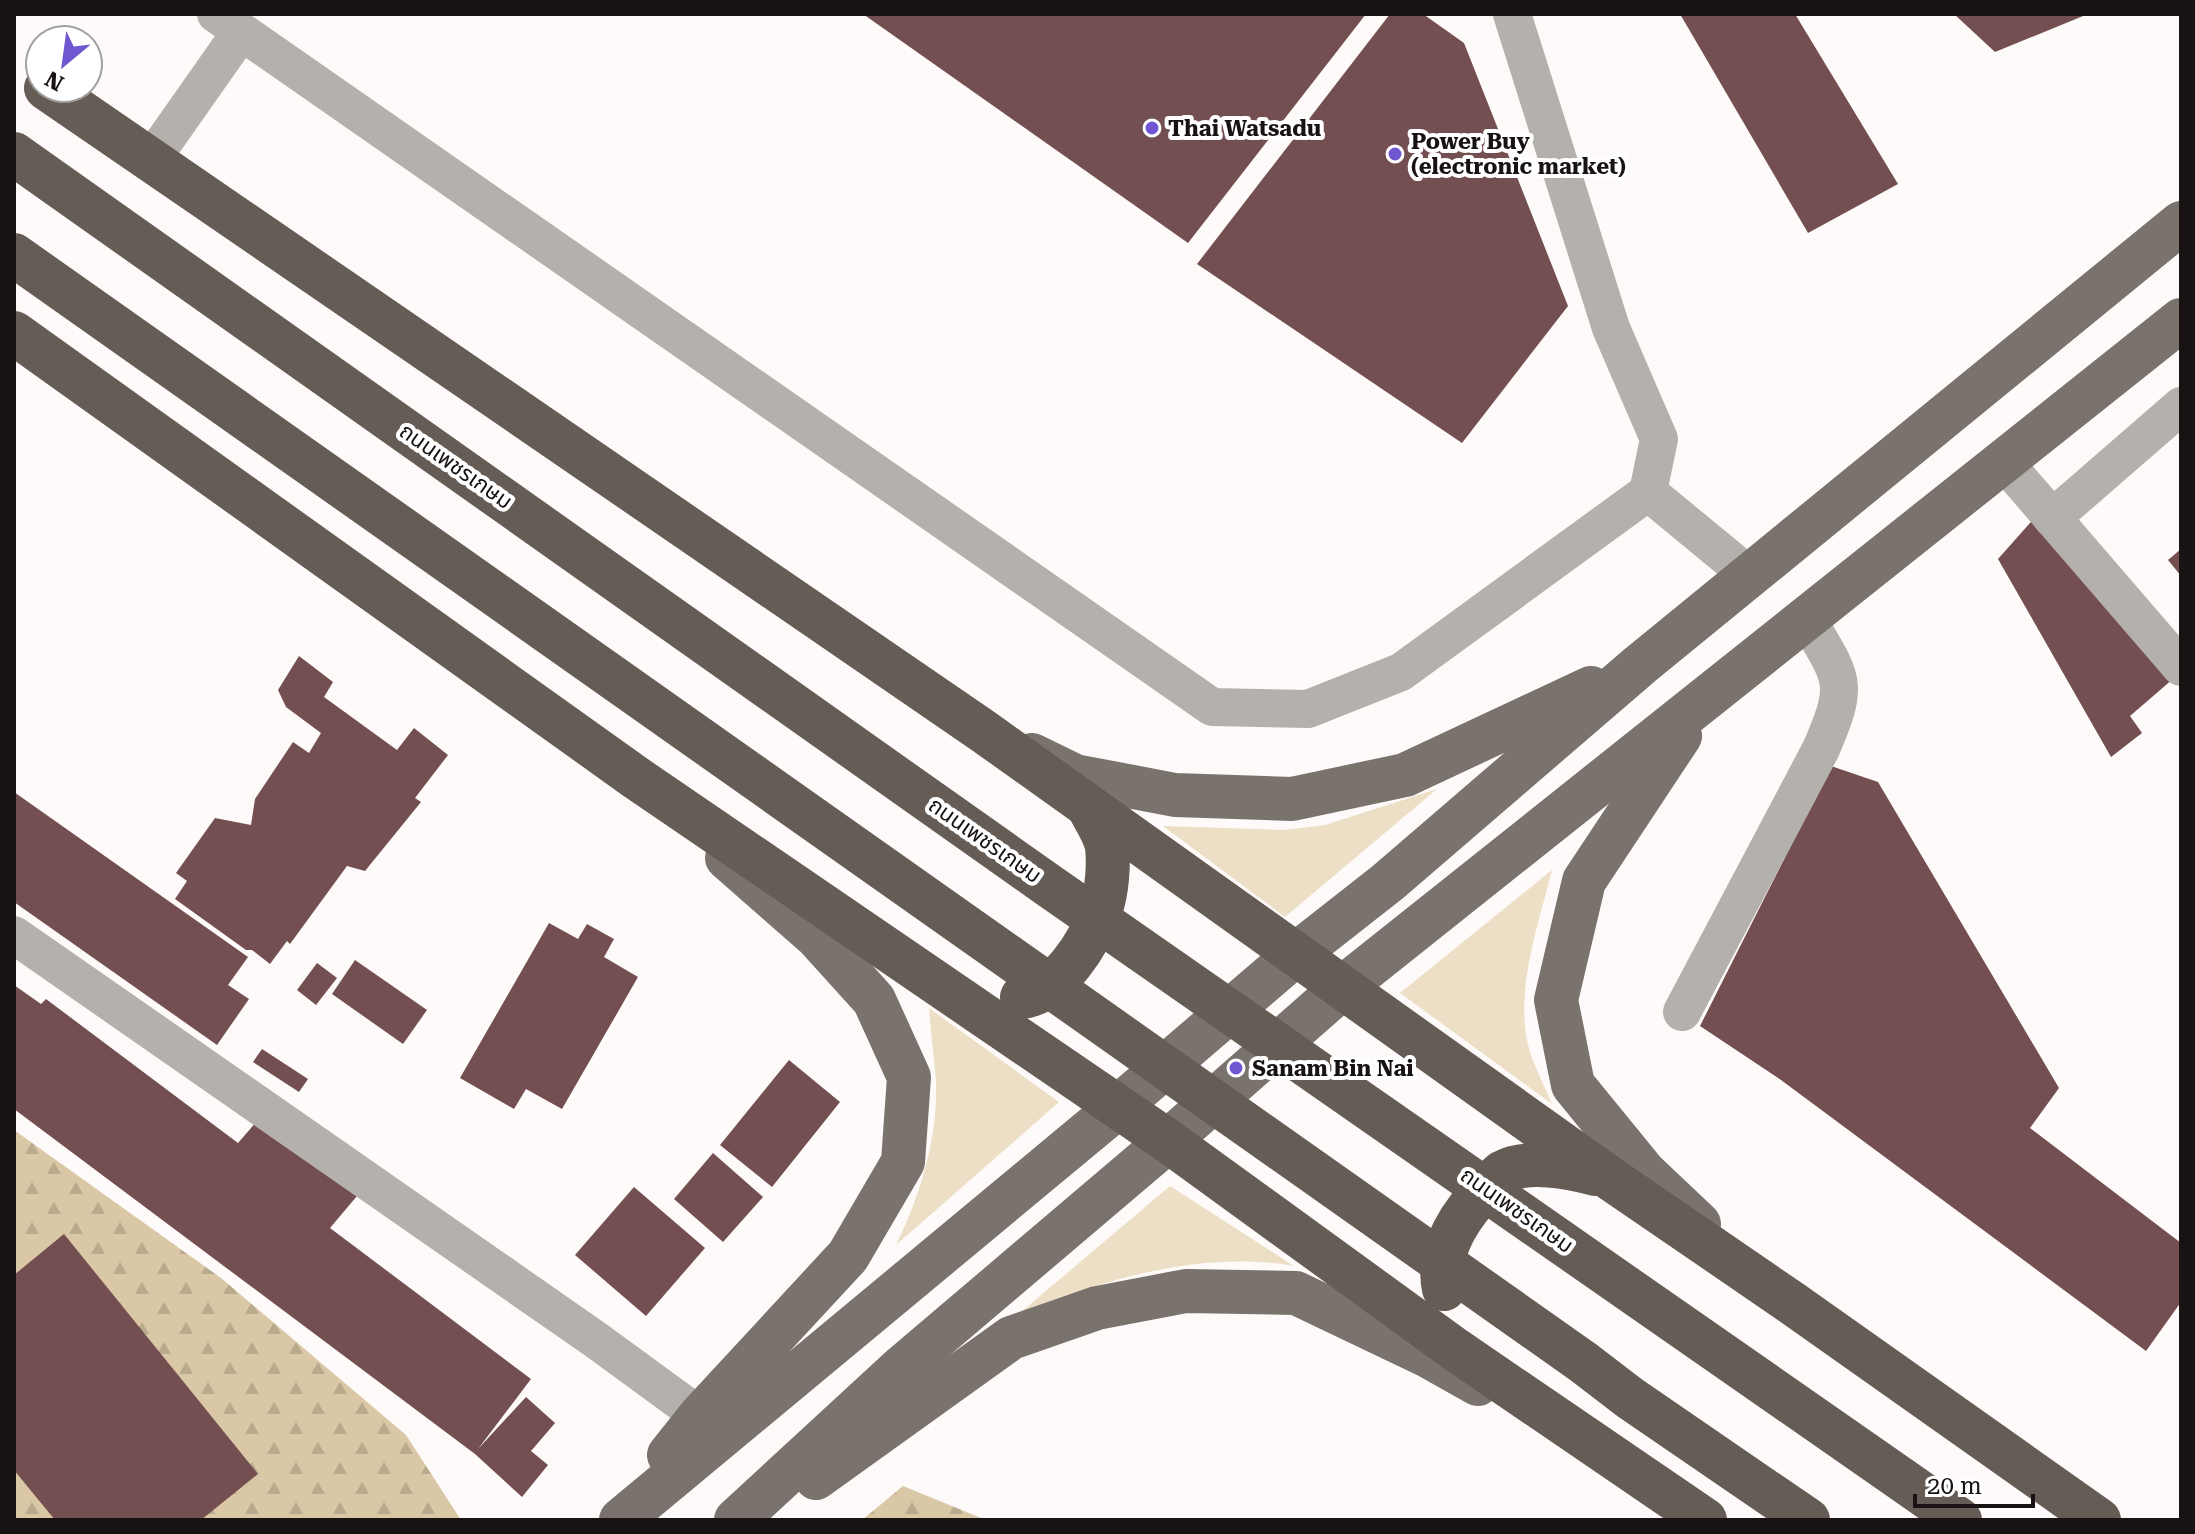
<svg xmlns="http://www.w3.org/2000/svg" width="2195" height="1534" font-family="'Roboto Serif','Noto Sans Thai',serif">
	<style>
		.green { fill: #eddfc5 }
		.forest { fill: url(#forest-firs) }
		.building { fill: #744f51 }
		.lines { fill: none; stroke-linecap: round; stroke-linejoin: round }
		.minor { stroke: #b4b0ac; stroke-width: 38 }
		.major { stroke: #7a726c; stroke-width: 44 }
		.highway { stroke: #655c55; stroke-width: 44 }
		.poi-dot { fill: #7056d0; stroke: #fff; stroke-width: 3 }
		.labels { text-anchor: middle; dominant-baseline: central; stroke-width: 8; stroke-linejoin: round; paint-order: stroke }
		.poi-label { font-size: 22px; font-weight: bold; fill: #181312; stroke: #fff; text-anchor: start }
		.street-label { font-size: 22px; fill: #181312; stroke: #fff }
	</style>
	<defs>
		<pattern id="forest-firs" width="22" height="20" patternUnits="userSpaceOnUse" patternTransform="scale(2)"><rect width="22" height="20" fill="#d9c7a5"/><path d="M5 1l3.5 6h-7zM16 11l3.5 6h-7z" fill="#baaa8d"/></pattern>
	</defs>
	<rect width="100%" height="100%" fill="#fdfaf9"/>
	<g class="green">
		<polygon points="1437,789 1285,917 1163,826 1284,830 1325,825"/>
		<path d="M1552,870C1538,927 1511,1000 1532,1058C1538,1074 1546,1089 1552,1104L1400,993Z"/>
		<path d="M929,1008L1059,1102L896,1245C920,1196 938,1138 936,1082C934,1058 931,1033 929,1008Z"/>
		<path d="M1170,1186L1294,1266C1202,1250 1107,1279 1021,1312Z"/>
	</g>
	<g class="forest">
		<polygon points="14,1130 221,1278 406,1435 461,1520 14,1520"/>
		<polygon points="903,1486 986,1520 862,1520"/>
	</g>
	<g class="building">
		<polygon points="863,14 1366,14 1188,243"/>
		<polygon points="1390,14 1423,14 1464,43 1568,306 1462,443 1197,264"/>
		<polygon points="1680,14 1795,14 1898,184 1808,233"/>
		<polygon points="1954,14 2088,14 1995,52"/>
		<polygon points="2038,514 2181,672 2130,716 2142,733 2111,757 1998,559"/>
		<polygon points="2181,549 2181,576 2168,560"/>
		<polygon points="299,656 333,682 324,697 397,750 414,728 448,755 415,798 421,802 365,871 347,866 290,944 287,941 270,964 252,950 246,950 175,899 187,881 176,873 215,818 251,825 255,799 293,742 309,753 321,733 286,707 278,690"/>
		<polygon points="1831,766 1878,782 2059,1088 2030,1128 2181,1243 2181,1302 2146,1351 1781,1080 1700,1026"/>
		<polygon points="14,792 248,957 228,985 249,999 217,1045 14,902"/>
		<polygon points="549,923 578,939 587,924 614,939 604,957 638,977 562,1109 526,1089 514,1109 460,1078"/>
		<polygon points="355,960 427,1010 403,1044 332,994"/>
		<polygon points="317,963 337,978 316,1005 297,990"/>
		<polygon points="14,985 41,1004 46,999 238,1143 257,1121 357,1196 330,1228 531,1379 478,1449 526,1397 555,1423 531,1451 548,1465 522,1497 475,1454 14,1109"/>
		<polygon points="262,1049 308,1079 299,1092 253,1062"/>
		<polygon points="789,1060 840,1102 772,1187 720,1145"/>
		<polygon points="713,1153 763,1197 723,1242 674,1199"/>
		<polygon points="634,1187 705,1248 646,1316 575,1255"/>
		<polygon points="64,1234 258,1474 201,1520 55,1520 14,1470 14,1275"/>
	</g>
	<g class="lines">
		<g class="minor">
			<polyline points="216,14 1212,707 1308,709 1401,672 1648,492 1659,439 1611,328 1512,14"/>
			<polyline points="151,160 241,32"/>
			<polyline points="2005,463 2181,667"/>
			<polyline points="1648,492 1750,576"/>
			<polyline points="2052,518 2181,406"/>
			<polyline points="14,935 596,1340 700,1416"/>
			<path d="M1682,1012L1821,749C1850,682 1843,680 1807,619"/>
		</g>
		<g class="major">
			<polyline points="1680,736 1584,881 1556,1000 1573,1085 1644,1172 1699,1224"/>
			<polyline points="1032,755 1075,776 1175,795 1292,799 1405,775 1591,688"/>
			<polyline points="669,1455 700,1416 848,1256 903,1162 909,1077 874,1000 817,937 727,858"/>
			<polyline points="816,1478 1011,1338 1097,1308 1186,1291 1296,1293 1430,1357 1478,1384"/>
			<polyline points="621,1520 1118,1107 1295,955 1388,882 1640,665 2181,223"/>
			<polyline points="736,1520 902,1367 1168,1141 1342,988 2181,320"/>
		</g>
		<g class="highway">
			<polyline points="46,88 983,731 1611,1179 1792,1303 2099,1520"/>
			<polyline points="14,154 1048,885 1960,1520"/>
			<polyline points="14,255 1583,1362 1630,1398 1808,1520"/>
			<polyline points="14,333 635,777 1168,1141 1456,1350 1705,1520"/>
			<path d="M1022,997C1059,992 1090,942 1101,909C1107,891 1109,866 1107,847C1105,834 1095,820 1089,808"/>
			<path d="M1444,1289C1435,1250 1463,1210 1490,1185C1494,1181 1499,1174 1503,1172C1527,1159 1571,1167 1595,1174"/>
		</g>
	</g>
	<g class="poi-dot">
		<circle cx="1152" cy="128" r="8"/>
		<circle cx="1395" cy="154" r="8"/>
		<circle cx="1236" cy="1068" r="8"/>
	</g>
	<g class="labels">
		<g class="poi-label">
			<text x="1168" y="128">Thai Watsadu</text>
			<text x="1411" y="141">Power Buy<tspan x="1411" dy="25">(electronic market)</tspan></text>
			<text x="1252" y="1068">Sanam Bin Nai</text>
		</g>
		<g class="street-label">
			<text transform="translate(456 466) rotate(35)">ถนนเพชรเกษม</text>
			<text transform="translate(985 840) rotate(35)">ถนนเพชรเกษม</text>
			<text transform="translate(1517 1210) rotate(35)">ถนนเพชรเกษม</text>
		</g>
	</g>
	<rect width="2195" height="1534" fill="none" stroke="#181312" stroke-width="32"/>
	<g transform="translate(64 64) rotate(209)"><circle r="38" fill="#ffffff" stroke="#a3a1a0" stroke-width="2"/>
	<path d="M0-6L14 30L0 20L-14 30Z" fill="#7056d0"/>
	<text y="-12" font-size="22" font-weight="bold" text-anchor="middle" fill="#181312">N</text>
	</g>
	<path d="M1915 1494v12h118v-12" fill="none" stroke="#181312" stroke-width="4"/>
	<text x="1927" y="1494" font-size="24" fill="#181312" stroke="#ffffff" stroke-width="6" paint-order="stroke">20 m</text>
</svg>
